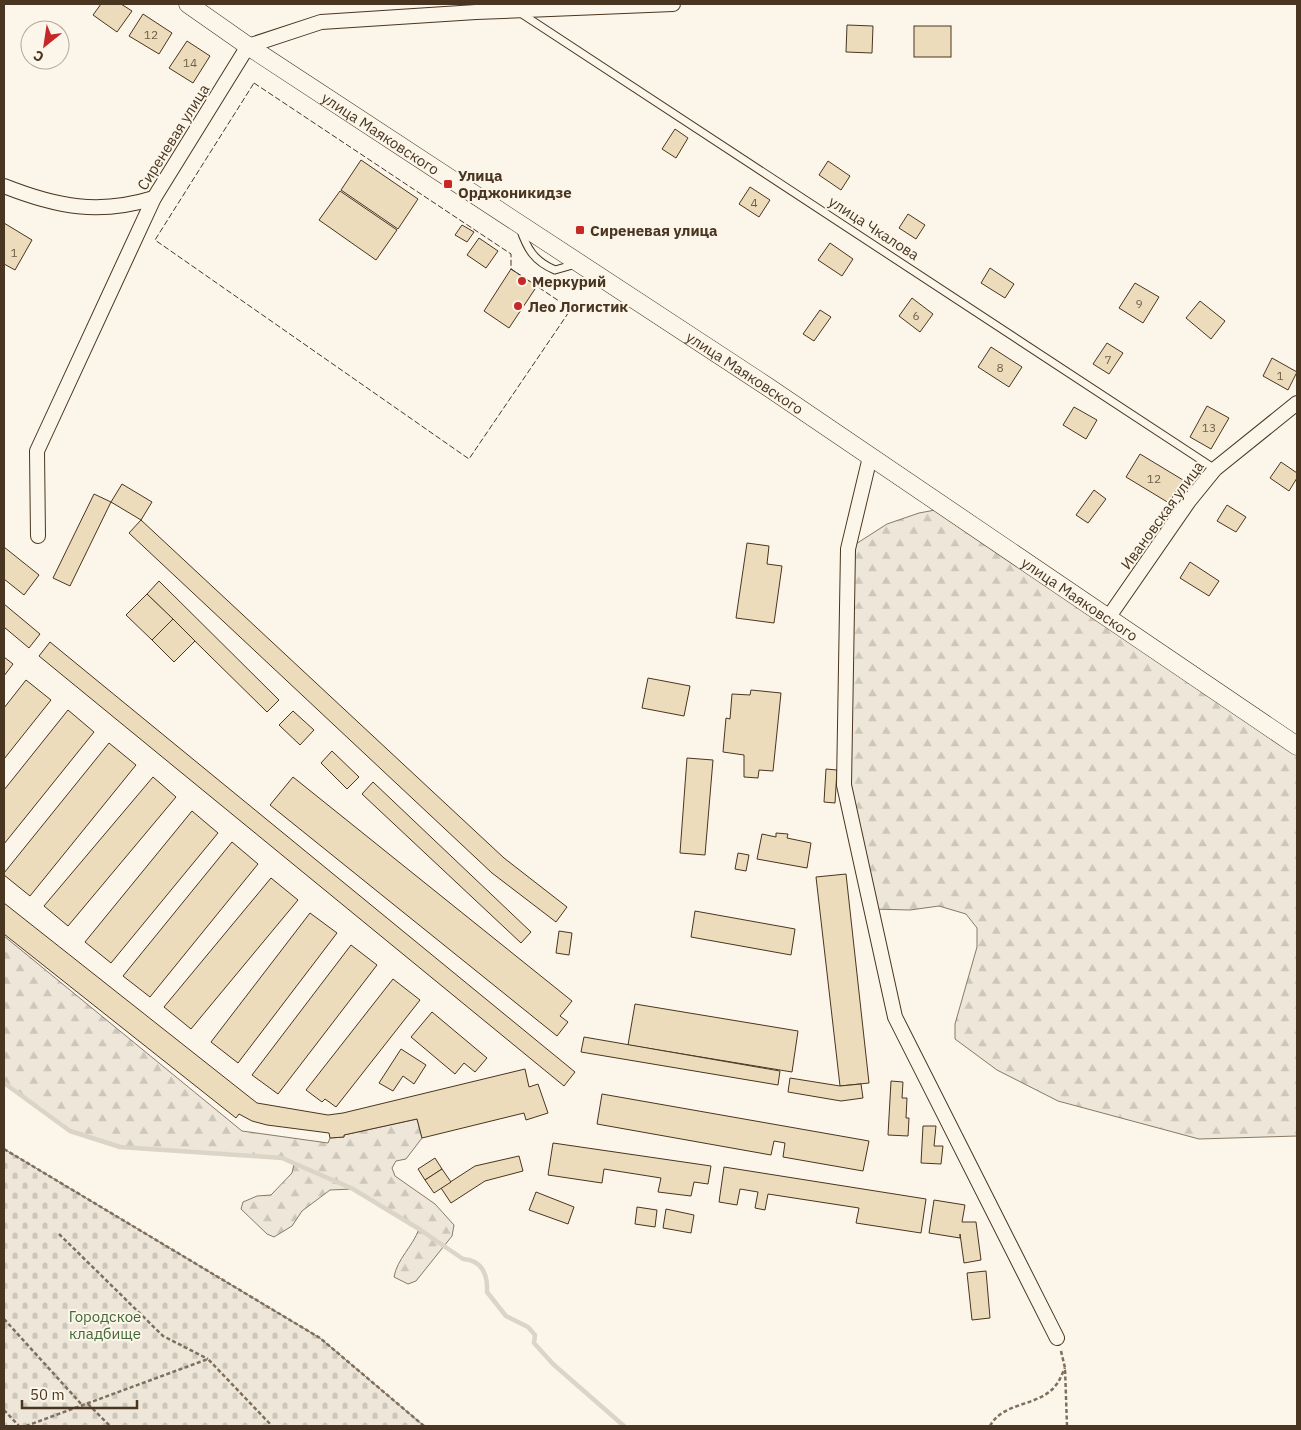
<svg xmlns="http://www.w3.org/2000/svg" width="1301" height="1430" font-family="'IBM Plex Sans',sans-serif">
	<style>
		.forest { fill: url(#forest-firs); stroke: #887966 }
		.cemetery { fill: url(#cemetery-stones); stroke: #887966 }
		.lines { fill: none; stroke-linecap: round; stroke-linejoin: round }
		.stream { stroke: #dcd4c6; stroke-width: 4.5 }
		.building { fill: #ecdcbc; stroke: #4a3520 }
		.service-casing { stroke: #4a3520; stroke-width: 9 }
		.minor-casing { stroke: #4a3520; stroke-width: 16 }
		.tertiary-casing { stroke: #4a3520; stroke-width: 19 }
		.path { stroke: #7f6f5c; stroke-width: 2.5; stroke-dasharray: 4 2.5; stroke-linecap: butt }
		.service { stroke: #fbf6e9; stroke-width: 7 }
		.minor { stroke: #fbf6e9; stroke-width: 14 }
		.tertiary { stroke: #fbf6e9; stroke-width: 18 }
		.fence { stroke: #4a3520; stroke-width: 1; stroke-dasharray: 6 2.5; stroke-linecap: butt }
		.poi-dot { fill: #c62828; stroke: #fbf6e9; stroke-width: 2 }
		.labels { text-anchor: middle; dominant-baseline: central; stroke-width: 4; stroke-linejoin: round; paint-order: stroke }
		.number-label { font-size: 12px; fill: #725f47 }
		.street-label { font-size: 15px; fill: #4a3520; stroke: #fbf6e9 }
		.poi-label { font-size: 15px; font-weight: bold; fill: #4a3520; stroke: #fbf6e9; text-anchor: start }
		.park-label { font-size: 15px; fill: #436837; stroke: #fbf6e9 }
	</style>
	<defs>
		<pattern id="forest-firs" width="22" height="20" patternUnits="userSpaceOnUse" patternTransform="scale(1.25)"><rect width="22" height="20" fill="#ede6d9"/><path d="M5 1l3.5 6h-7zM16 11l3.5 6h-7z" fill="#cdc6ba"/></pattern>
		<pattern id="cemetery-stones" width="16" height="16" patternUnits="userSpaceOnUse" patternTransform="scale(1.25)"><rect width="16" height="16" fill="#ede6d9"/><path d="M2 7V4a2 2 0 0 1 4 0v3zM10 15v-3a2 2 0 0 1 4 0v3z" fill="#cdc6ba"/></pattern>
	</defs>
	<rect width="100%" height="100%" fill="#fbf6e9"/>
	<g class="forest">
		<polygon points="946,508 1297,746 1297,1136 1199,1139 1058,1101 997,1070 955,1039 955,1024 977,947 977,928 966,914 939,906 910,910 871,909 844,785 848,549 887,524 919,513"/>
		<path d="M4,936L242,1131L328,1143L330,1138L344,1137V1135L417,1119L422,1138L406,1159L396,1161L392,1168L395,1176L435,1204L454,1225L452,1236L416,1281L408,1284L394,1277C397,1259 413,1246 419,1229L353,1189L330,1190L302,1211L292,1226L274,1237L267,1234L241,1209L243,1202L257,1196L271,1195L292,1173L294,1164L282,1158L120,1147L70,1131L4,1083Z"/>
	</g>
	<polygon class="cemetery" points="4,1149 320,1338 424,1426 4,1426"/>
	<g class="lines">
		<path class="stream" d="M4,1083L70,1131L120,1147L282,1158L353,1189L419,1229L463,1259C482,1260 488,1275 487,1292L506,1316L528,1327L535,1335L534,1343L553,1364L624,1426"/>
	</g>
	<g class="building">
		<polygon points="101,4 121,4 132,11 117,32 93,15"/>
		<polygon points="143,14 172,33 159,54 129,36"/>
		<polygon points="847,25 873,26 872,53 846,52"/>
		<rect x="914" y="26" width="37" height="31"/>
		<polygon points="187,41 210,56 193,83 169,68"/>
		<polygon points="675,129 688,138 676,158 662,149"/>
		<polygon points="361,160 418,199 398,229 341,190"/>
		<polygon points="828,161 850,176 841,190 819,175"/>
		<polygon points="750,187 770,200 759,217 739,204"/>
		<polygon points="340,191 397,230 376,260 319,220"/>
		<polygon points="908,214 925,225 916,239 899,228"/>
		<polygon points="4,223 32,240 15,270 4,264"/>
		<polygon points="462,225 474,232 467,242 455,235"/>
		<polygon points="479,238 498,251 486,268 467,255"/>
		<polygon points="830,243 853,259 842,276 818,260"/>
		<polygon points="990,268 1014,284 1005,298 981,283"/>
		<polygon points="511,269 537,286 509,328 484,311"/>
		<polygon points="1135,283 1159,297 1143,323 1119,308"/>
		<polygon points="912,298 933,314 920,332 899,316"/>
		<polygon points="1200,301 1225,321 1211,339 1186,318"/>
		<polygon points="820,310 831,317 814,341 803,334"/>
		<polygon points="1107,343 1123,353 1109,374 1093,364"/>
		<polygon points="991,347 1022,367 1009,387 978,367"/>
		<polygon points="1272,358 1297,372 1288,390 1263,376"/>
		<polygon points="1207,406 1229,418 1211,449 1190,437"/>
		<polygon points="1074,407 1097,420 1086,439 1063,425"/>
		<polygon points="1140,454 1183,480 1169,503 1126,477"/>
		<polygon points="1281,462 1297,473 1297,478 1289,491 1270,478"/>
		<polygon points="122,484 152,502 141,520 111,502"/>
		<polygon points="1094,490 1106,499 1088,523 1076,515"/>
		<polygon points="94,494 111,502 70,586 53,578"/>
		<polygon points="1227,505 1246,517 1236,532 1217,521"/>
		<polygon points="141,520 504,858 567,907 556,922 492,873 129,533"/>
		<polygon points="747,543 769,546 767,564 782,566 774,623 736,618"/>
		<polygon points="4,547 39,575 24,595 4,579"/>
		<polygon points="1190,562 1219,581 1209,596 1180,578"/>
		<polygon points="159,581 279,700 267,712 147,594"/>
		<polygon points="147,594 173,619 152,640 126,615"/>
		<polygon points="4,604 40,634 29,648 4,627"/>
		<polygon points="173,619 195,641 174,662 152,640"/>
		<polygon points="50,642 575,1072 564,1086 39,656"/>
		<polygon points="4,657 13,664 4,676"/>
		<polygon points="648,678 690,686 684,716 642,708"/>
		<polygon points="26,680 51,700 4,759 4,708"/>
		<polygon points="751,690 781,693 773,771 759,770 758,778 744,777 744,755 723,752 726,718 730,719 732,694 750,695"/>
		<polygon points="68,710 94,732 4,844 4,790"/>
		<polygon points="293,711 314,730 300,745 279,725"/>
		<polygon points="109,743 136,765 30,896 4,875 4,873"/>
		<polygon points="332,751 359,777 347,789 321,763"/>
		<polygon points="687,758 713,760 705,855 680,853"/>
		<polygon points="826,769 837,770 835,803 824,802"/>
		<polygon points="153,777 176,797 68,926 44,906"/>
		<polygon points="293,777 572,1001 560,1016 568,1022 557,1036 270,805"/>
		<polygon points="373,782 531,932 521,943 362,794"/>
		<polygon points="192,811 218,833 111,963 85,942"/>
		<polygon points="776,833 788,834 787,838 811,843 807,868 757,859 762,834 776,837"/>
		<polygon points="232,842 258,864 150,997 123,976"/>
		<polygon points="738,853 749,855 746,871 735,869"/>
		<polygon points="846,874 869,1083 840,1086 816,877"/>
		<polygon points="271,878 298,900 191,1029 164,1007"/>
		<polygon points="4,903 257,1103 328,1115 343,1113 525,1069 529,1087 538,1084 548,1113 526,1120 524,1113 422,1138 417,1119 344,1135 344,1137 330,1138 329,1133 267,1125 252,1121 239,1114 236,1118 4,934"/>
		<polygon points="695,911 795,929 791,955 691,937"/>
		<polygon points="310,913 337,933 238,1063 211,1042"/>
		<polygon points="559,931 572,933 569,955 556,953"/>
		<polygon points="351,945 377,965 278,1094 252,1075"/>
		<polygon points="393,979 420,1000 336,1107 325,1099 322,1102 306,1090"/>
		<polygon points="635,1004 798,1031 792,1072 628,1045"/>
		<polygon points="432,1012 487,1058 475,1072 464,1063 455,1074 411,1037"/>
		<polygon points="584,1037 780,1071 778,1085 581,1052"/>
		<polygon points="401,1049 426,1065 414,1084 403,1076 393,1091 379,1083"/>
		<polygon points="790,1078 840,1086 861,1084 863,1098 841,1101 788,1092"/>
		<polygon points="891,1081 903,1082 902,1098 907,1098 906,1118 909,1118 908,1136 888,1135"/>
		<polygon points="602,1094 869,1141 863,1171 783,1157 785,1143 774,1141 771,1155 597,1124"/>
		<polygon points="923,1126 936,1126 934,1146 943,1146 941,1164 921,1163"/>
		<polygon points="553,1143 711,1166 708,1184 694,1182 691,1196 658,1192 661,1178 604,1169 602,1183 548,1175"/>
		<polygon points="519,1156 523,1171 485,1181 451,1203 441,1188 475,1166"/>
		<polygon points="435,1158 442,1169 425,1180 418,1169"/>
		<polygon points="724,1167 926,1199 921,1233 856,1223 859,1208 768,1194 765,1210 755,1208 758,1192 740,1189 737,1205 719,1202"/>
		<polygon points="442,1169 451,1182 434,1193 425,1180"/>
		<polygon points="536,1192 574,1207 568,1224 529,1210"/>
		<polygon points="934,1200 965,1205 962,1222 976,1222 981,1260 964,1263 960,1234 960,1238 929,1233"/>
		<polygon points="637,1207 657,1210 655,1227 635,1224"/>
		<polygon points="666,1209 694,1215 691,1233 663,1228"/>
		<polygon points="986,1271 990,1318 972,1320 967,1273"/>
	</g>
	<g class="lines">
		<defs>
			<g id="service">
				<polyline points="519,12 1215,469"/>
				<path d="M520,228C527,249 534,261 555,270L576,264"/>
			</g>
			<g id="minor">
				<path d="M4,186C57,207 99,215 154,198"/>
				<polyline points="870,457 848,549 844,785 895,1017 1057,1338"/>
				<polyline points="38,536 37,451 154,198 248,46 321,22 476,12 673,4"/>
				<polyline points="1108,618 1189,501 1215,469 1297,403"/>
			</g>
			<g id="tertiary">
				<path id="s1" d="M188,4L248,46L768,387L1297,746"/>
			</g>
		</defs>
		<use href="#service" class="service-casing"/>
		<use href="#minor" class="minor-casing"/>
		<use href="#tertiary" class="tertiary-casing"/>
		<g class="path">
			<polyline points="4,1149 320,1338 424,1426"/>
			<polyline points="59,1234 163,1336 208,1359"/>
			<polyline points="4,1319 83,1406"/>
			<polyline points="1061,1351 1065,1368 1067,1426"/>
			<polyline points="88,1404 110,1426"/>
			<polyline points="4,1410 19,1426"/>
			<polyline points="26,1426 208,1359 272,1426"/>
			<path d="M990,1426C1003,1401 1040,1407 1056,1385C1060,1380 1062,1374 1065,1368"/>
		</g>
		<use href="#service" class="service"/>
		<use href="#minor" class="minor"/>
		<use href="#tertiary" class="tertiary"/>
		<polygon class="fence" points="254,83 511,254 511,269 571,309 469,459 155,240"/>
	</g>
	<g class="poi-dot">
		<rect x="443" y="179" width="10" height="10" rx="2.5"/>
		<rect x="575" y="225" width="10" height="10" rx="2.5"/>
		<circle cx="522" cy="281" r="5"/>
		<circle cx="518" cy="306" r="5"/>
	</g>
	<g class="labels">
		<g class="number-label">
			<text x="151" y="34">12</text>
			<text x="190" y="62">14</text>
			<text x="754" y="202">4</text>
			<text x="14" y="252">1</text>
			<text x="1139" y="303">9</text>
			<text x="916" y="315">6</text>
			<text x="1108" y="359">7</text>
			<text x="1000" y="367">8</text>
			<text x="1280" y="375">1</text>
			<text x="1209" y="427">13</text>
			<text x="1154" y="478">12</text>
		</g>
		<g class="street-label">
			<text stroke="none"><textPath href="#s1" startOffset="232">улица Маяковского</textPath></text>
			<text transform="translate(173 137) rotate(-58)">Сиреневая улица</text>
			<text transform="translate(874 228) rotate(33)">улица Чкалова</text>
			<text stroke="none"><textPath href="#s1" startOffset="668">улица Маяковского</textPath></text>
			<text transform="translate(1162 515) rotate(-54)">Ивановская улица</text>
			<text stroke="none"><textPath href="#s1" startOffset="1072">улица Маяковского</textPath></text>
		</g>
		<g class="poi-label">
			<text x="458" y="175">Улица<tspan x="458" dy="17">Орджоникидзе</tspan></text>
			<text x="590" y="230">Сиреневая улица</text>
			<text x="532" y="281">Меркурий</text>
			<text x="528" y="306">Лео Логистик</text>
		</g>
		<g class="park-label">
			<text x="105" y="1316">Городское<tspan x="105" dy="17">кладбище</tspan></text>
		</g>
	</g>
	<rect width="1301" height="1430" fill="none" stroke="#4a3520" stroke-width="10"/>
	<g transform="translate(45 45) rotate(210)"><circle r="24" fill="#fbf6e9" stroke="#b4a999"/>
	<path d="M0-4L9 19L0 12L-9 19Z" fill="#c62828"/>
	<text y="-8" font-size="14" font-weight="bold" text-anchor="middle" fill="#4a3520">С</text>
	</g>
	<path d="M22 1400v8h115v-8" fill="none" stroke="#4a3520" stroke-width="2.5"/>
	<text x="30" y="1400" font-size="15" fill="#4a3520" stroke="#fbf6e9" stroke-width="4" paint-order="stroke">50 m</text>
</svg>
